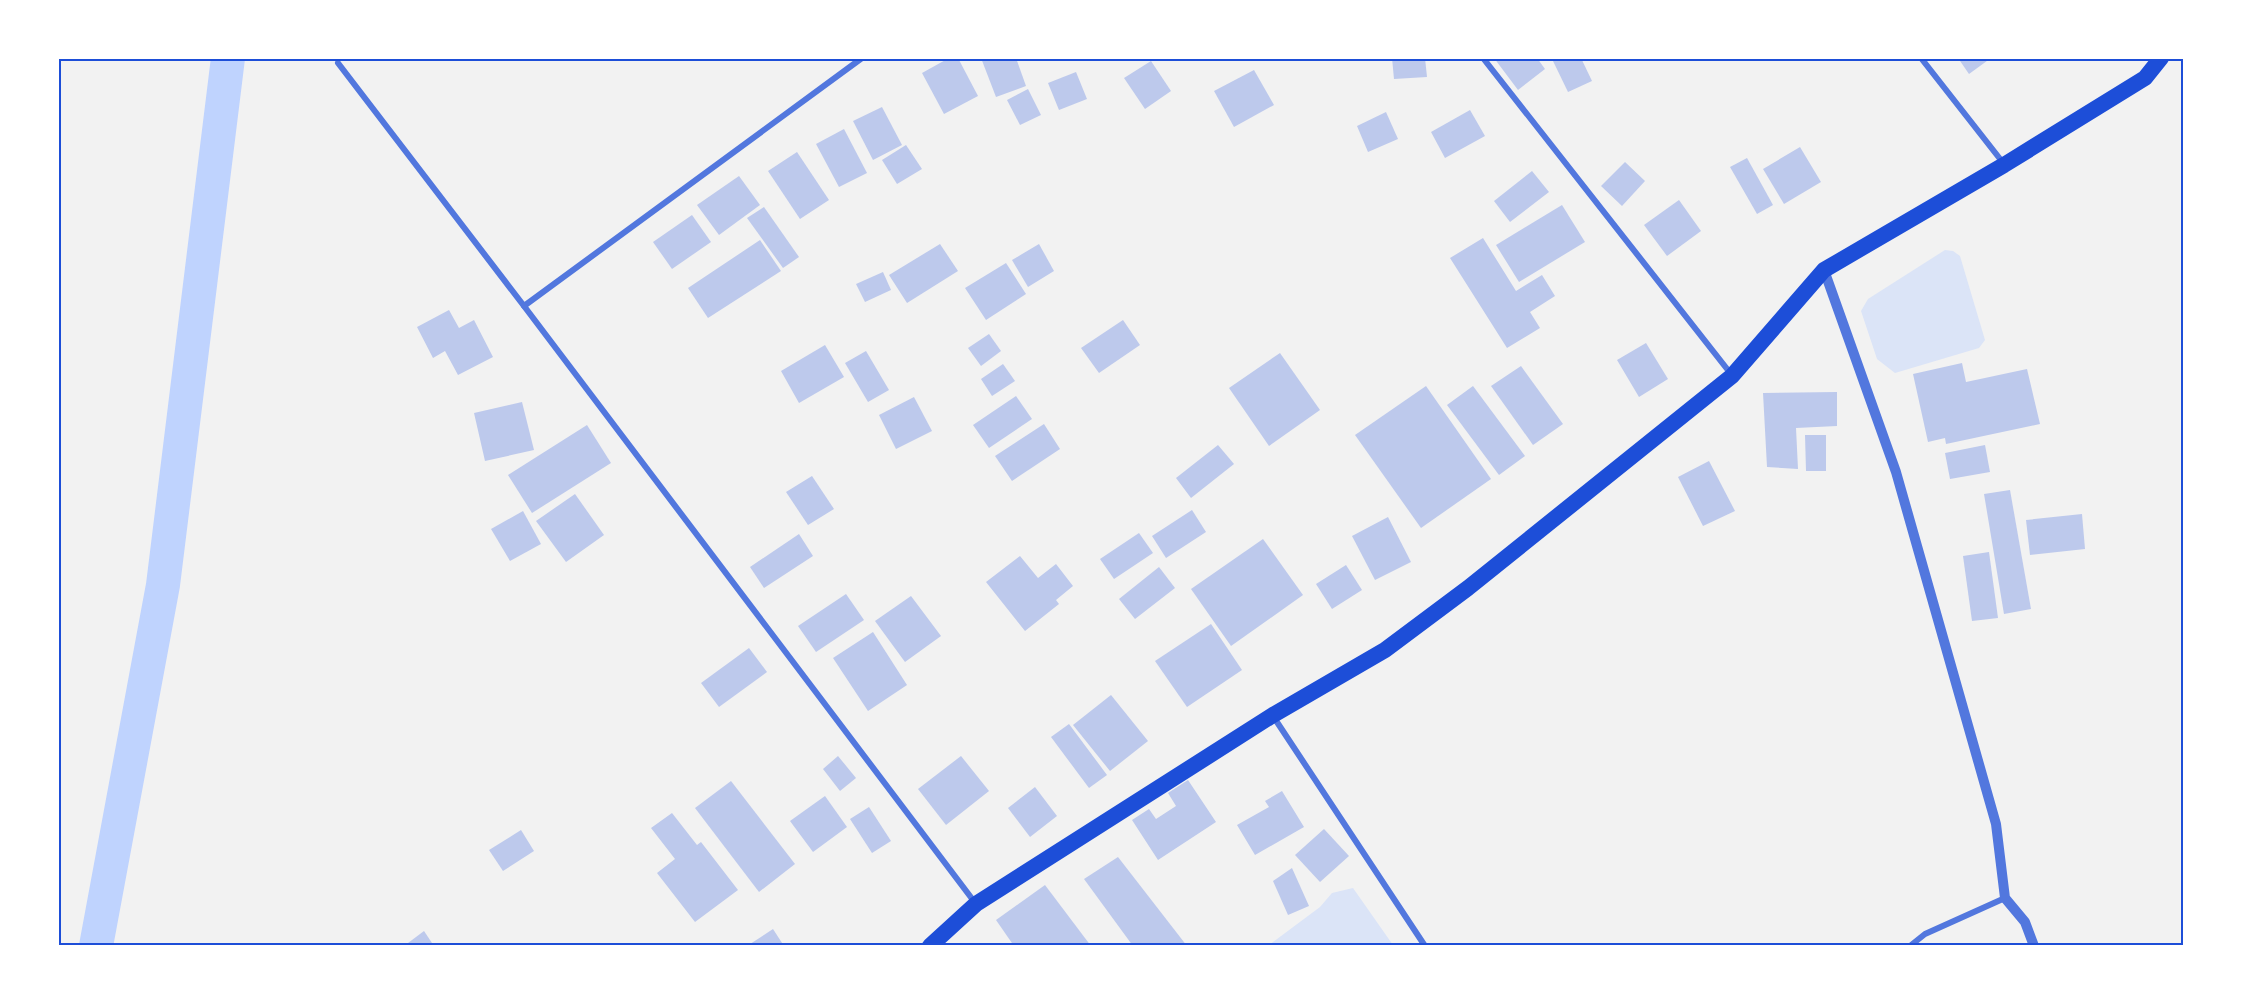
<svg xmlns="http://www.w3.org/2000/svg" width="2242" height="1004" font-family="'Fira Sans Condensed',sans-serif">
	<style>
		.green { fill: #dbe4f7 }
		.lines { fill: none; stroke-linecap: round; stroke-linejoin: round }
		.river { stroke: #bfd3fe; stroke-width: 34 }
		.building { fill: #bdc9ec }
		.minor { stroke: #5277de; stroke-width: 6 }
		.tertiary { stroke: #5277de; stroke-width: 10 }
		.trunk { stroke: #1d4ed8; stroke-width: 16 }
		.neatline { fill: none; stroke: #1d4ed8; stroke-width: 2 }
	</style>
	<rect width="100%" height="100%" fill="#f2f2f2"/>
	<g class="green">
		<polygon points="1945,250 1953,251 1960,256 1985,340 1979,348 1895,373 1877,359 1861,311 1868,299"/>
		<polygon points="1353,888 1393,945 1269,945 1320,907 1332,893"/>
	</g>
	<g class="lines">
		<polyline class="river" points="96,946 163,585 228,58"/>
	</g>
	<g class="building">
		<polygon points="949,58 958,58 978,96 944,114 922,73"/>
		<polygon points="981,58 1016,58 1026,86 996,97"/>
		<polygon points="1392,58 1425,58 1427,77 1394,79"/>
		<polygon points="1494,58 1537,58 1545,69 1518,90"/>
		<polygon points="1558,58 1581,58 1592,81 1568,92 1553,61"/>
		<polygon points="1958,58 1991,58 1969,74"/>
		<polygon points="1151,61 1171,91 1145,109 1124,78"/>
		<polygon points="1254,70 1274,105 1234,127 1214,91"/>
		<polygon points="1076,72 1087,99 1059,110 1048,83"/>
		<polygon points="1028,89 1041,115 1020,125 1007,100"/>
		<polygon points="882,107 902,145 873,160 853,121"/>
		<polygon points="1470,110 1485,136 1445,158 1431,132"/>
		<polygon points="1386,112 1398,139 1368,152 1357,126"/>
		<polygon points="844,129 867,173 839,187 816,144"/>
		<polygon points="906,145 922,169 897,184 882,160"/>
		<polygon points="1800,147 1821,182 1784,204 1763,169"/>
		<polygon points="797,152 829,200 800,219 768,171"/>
		<polygon points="1747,158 1773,205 1757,214 1730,167"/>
		<polygon points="1625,162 1645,181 1622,206 1601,186"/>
		<polygon points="1532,171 1549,192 1510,222 1494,201"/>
		<polygon points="739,176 760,205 719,235 697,205"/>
		<polygon points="1679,200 1701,231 1667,256 1644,225"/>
		<polygon points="1562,205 1585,242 1519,282 1496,245"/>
		<polygon points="764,207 799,257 783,268 747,218"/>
		<polygon points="692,215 711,242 672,269 653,242"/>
		<polygon points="1483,238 1516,291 1542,275 1555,296 1530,312 1540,328 1507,348 1450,258"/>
		<polygon points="760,240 781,271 708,318 688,288"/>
		<polygon points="940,244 958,271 907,303 889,275"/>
		<polygon points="1039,244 1054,271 1028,287 1012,260"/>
		<polygon points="1006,263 1026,294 986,320 965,288"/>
		<polygon points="883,272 891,290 865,302 856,284"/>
		<polygon points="449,310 459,328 474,320 493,357 458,375 445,351 433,358 417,327"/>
		<polygon points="1123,320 1140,345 1099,373 1081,348"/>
		<polygon points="989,334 1001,351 981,366 968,348"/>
		<polygon points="1646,343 1668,379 1639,397 1617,360"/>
		<polygon points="825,345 844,377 799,403 781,371"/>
		<polygon points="866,351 889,390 868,402 845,363"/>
		<polygon points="1280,353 1320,410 1269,446 1229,388"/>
		<polygon points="1962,363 1966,382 2027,369 2040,424 1946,444 1945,438 1928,442 1913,374"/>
		<polygon points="1003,364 1015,381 992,396 981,379"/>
		<polygon points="1521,366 1563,424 1533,445 1491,386"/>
		<polygon points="1426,386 1491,479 1421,528 1355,435"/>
		<polygon points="1473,386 1525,456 1499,475 1447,405"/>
		<polygon points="1837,392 1837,426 1796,428 1798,469 1767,467 1763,393"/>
		<polygon points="1016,396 1032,419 989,448 973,425"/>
		<polygon points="914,397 932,431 896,449 879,415"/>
		<polygon points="522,402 534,450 485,461 474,413"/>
		<polygon points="1044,424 1060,449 1012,481 995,456"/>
		<polygon points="587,425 611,463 532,513 508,475"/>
		<polygon points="1805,435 1826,435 1826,471 1806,471"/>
		<polygon points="1218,445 1234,464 1191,498 1176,478"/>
		<polygon points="1985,445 1990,472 1950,479 1945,453"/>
		<polygon points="1709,461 1735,511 1703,526 1678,477"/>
		<polygon points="812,476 834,509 808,525 786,492"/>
		<polygon points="2010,490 2031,609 2004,614 1984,494"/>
		<polygon points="575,494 604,535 566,562 536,521"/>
		<polygon points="1192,510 1206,532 1166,558 1152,536"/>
		<polygon points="523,511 541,544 510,561 491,529"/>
		<polygon points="2082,514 2085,549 2030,555 2026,520"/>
		<polygon points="1388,517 1411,562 1375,580 1352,536"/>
		<polygon points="1139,533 1153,553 1114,579 1100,559"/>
		<polygon points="799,534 813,556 764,588 750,567"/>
		<polygon points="1263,539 1303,595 1231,646 1191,589"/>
		<polygon points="1989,552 1998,618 1972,621 1963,556"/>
		<polygon points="1020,556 1038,578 1056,564 1073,586 1056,600 1059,604 1025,631 986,582"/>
		<polygon points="1346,565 1362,590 1332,609 1316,584"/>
		<polygon points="1159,567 1175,588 1135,619 1119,599"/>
		<polygon points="846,594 864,620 816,652 798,626"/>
		<polygon points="911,596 941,636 905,662 875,621"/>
		<polygon points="1211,624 1242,670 1187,707 1155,661"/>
		<polygon points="873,632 907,685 868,711 833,658"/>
		<polygon points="749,648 767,672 719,707 701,683"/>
		<polygon points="1111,695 1148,741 1110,771 1073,725"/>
		<polygon points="1069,724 1107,775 1089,788 1051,737"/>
		<polygon points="838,756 856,778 840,791 823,769"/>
		<polygon points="961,756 989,791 946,825 918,789"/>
		<polygon points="1188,780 1216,822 1158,860 1132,820 1149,809 1156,819 1176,806 1168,793"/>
		<polygon points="731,781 795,864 759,892 695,808"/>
		<polygon points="1035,787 1057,816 1030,837 1008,808"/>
		<polygon points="1282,791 1304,827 1255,855 1237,825 1269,807 1265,801"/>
		<polygon points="825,796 847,827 813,852 790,821"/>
		<polygon points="869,807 891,841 872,853 850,819"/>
		<polygon points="672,813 697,845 701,842 738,890 695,922 657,873 675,859 651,828"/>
		<polygon points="1324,829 1349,856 1320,882 1295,855"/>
		<polygon points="521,830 534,851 503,871 489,850"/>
		<polygon points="1118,857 1187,946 1133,946 1084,879"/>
		<polygon points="1292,868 1309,906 1288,915 1273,881"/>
		<polygon points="1045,885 1091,946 1014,946 996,920"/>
		<polygon points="773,929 784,946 747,946"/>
		<polygon points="424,931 434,946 404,946"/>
	</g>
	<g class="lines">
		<g class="minor">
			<polyline points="1483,58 1731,374"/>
			<polyline points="1921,58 2004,164"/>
			<polyline points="338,63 524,306 862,58"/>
			<polyline points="524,306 976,904"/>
			<polyline points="1273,716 1425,946"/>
			<polyline points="1910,946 1925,934 2005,898"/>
		</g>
		<polyline class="tertiary" points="1824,270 1896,472 1996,824 2005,898 2025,922 2034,946"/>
		<polyline class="trunk" points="930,946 976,904 1273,715 1385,650 1468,588 1732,376 1824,270 2004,165 2145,78 2161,58"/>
	</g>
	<rect width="2242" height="1004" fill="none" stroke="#ffffff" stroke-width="120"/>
	<rect x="60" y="60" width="2122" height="884" class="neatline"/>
</svg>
